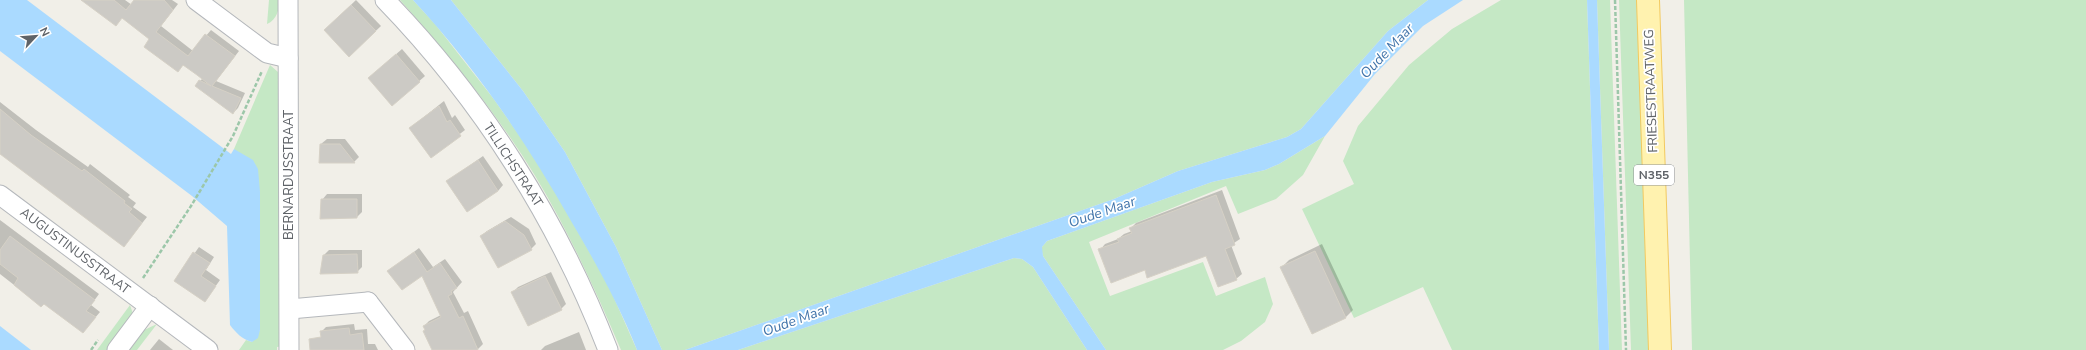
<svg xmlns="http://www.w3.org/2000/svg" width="2086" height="350" font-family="'Nunito Sans',sans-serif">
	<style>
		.green { fill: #c5e8c5 }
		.water { fill: #aadaff }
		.shadow { fill: #0003 }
		.building { fill: #cccac5; stroke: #d6d1c6 }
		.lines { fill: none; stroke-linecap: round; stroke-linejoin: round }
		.street-casing { stroke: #b5b8bc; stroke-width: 21 }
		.primary-casing { stroke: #f2c960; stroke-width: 24 }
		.path { stroke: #9cc7a9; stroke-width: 2.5; stroke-dasharray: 4 2; stroke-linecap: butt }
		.street { stroke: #fff; stroke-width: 19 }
		.primary { stroke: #fff2af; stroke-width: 22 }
		.labels { text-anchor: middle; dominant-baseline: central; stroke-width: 3.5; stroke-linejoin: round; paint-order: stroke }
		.shield { fill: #fff; stroke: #8f9295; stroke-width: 1 }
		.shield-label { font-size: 12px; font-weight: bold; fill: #5f6368 }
		.street-label { font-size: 13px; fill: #5f6368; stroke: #fff }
		.water-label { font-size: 14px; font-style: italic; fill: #4174aa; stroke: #fff }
	</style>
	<rect width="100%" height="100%" fill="#f1efe8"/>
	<g class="green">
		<path d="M269,0H280C279,9 277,20 267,24Z"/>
		<path d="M400,0H413L435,24L493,98L536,159L607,282L637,350H621C602,305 582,261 559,218C517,138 460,67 400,0Z"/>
		<polygon points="451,0 1428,0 1388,31 1301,129 1287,137 1178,171 1114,199 685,350 662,350 616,247 565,152 523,91"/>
		<polygon points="1501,0 1587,0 1599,350 1452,350 1423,287 1354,318 1302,209 1354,184 1343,161 1358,126 1409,65 1452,29"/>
		<polygon points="1597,0 1610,0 1622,350 1609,350"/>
		<polygon points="1619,0 1637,0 1650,350 1631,350"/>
		<polygon points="1684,0 2086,0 2086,350 1692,350"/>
		<polygon points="270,65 278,72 281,82 284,346 277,347 277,350 239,350 246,340 252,342 260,330 260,192 234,149"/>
		<polygon points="1325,136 1303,175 1276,199 1238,214 1226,186 1089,242 1110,296 1203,262 1216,296 1265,277 1273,304 1265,322 1241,341 1223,350 1106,350 1043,256 1041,248 1047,241 1212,182 1265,170 1279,164"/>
		<polygon points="1014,258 1022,259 1033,267 1087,350 738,350"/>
		<polygon points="130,305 133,314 109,350 97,350"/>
		<polygon points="157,324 137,350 128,350 142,331"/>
	</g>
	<g class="water">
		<path d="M0,0H27L231,154L234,149L253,160L258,169L260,192V330L258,338L252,342C242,339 236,333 230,325L227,226L192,196L0,51Z"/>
		<path d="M413,0H451L523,91L565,152L616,247L662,350H637C619,305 596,263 571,221C526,141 475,67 413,0Z"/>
		<polygon points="1428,0 1463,0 1423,26 1375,74 1325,136 1279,164 1265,170 1212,182 1047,241 1042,247 1043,256 1106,350 1087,350 1033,267 1022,259 1014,258 738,350 685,350 1114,199 1178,171 1287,137 1301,129 1388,31"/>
		<polygon points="1587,0 1597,0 1609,350 1599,350"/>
		<polygon points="0,326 31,350 0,350"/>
	</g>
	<g class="shadow">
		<polygon points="84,0 125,0 132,5 135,0 172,0 178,4 161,26 193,51 211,30 239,51 216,81 245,93 238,108 233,113 200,81 203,78 184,64 177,71 151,39 122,17"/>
		<polygon points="356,0 381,26 349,56 325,30"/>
		<polygon points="402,49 425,76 392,105 369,78"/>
		<polygon points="444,101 452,118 455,115 465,130 431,156 410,128"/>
		<polygon points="0,102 36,130 88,167 90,164 130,195 128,197 136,203 133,207 147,217 124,246 0,153"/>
		<polygon points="327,139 345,139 359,157 354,162 320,162 321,144"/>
		<polygon points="483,156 503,185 498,191 448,181"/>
		<polygon points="1222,190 1240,239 1231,245 1242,274 1236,279 1207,254 1145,269 1100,250 1105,244 1118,239 1124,234 1132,231 1131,228 1136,223"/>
		<polygon points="327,194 362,194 362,212 357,217 322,200"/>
		<polygon points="511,217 529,229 536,244 531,249 481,236 487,231"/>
		<polygon points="0,220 99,294 91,305 100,312 83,332 44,303 41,306 0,274"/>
		<polygon points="1322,244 1353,310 1346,317 1313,333 1281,268 1289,260"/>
		<polygon points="199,247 214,257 206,270 220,280 205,301 175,281"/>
		<polygon points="419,248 433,267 445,259 462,282 453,292 464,313 468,311 483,344 478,349 434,350 424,326 429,321 441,315 423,274 389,271"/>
		<polygon points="329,250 362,250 362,267 357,272 324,255"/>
		<polygon points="551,272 566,304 561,309 513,292 518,287"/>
		<polygon points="354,324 355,330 367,329 368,344 375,344 378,350 326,350 321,332 326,327"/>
		<polygon points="579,332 586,350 541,350 545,346"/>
		<polygon points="159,339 173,350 150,350"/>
	</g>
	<g class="building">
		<polygon points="81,0 114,0 126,10 134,0 164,0 173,10 156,32 188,56 205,34 235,56 212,86 241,98 233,114 195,86 199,80 211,86 197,75 183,65 178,72 144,47 149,39 122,18 116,26"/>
		<polygon points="351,5 376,31 349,57 324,30"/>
		<polygon points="396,54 420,82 392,106 368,78"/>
		<polygon points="439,106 447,122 450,120 461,136 431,158 409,128"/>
		<polygon points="0,109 31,135 82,171 84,169 125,201 124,203 132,209 129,212 142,223 124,247 0,154"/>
		<polygon points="320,144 340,144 355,163 319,163"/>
		<polygon points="478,160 498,191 467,212 446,181"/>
		<polygon points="1216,195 1235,245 1225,249 1237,280 1218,287 1206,256 1147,278 1145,270 1111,283 1098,249 1119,242 1117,239 1132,233 1129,228"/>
		<polygon points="321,199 357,199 357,218 320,219"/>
		<polygon points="505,221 524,235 532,250 498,268 480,236"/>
		<polygon points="10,236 95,300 86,311 96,317 83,333 44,304 41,307 14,285 18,278 0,264 0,250"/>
		<polygon points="1315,251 1346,318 1312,334 1280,267"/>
		<polygon points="193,252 210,263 201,276 216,286 205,302 174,281"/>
		<polygon points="414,252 427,272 440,263 457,288 451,291 452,294 448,296 459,318 463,316 478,350 432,350 423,331 425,330 423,326 441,317 422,276 402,290 387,271"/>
		<polygon points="357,254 358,273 320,274 323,255"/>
		<polygon points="545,276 562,310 528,326 511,292"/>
		<polygon points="349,328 350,335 362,333 364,350 310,350 309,339 321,337 320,331"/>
	</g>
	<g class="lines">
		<defs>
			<g id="street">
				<polyline points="196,0 267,53 288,58"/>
				<polyline points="288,0 289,350"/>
				<path d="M385,0C482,100 558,220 608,350"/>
				<polyline points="0,195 208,350"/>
				<polyline points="368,302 405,350"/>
				<polyline points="290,309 368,302"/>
				<polyline points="117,350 150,306"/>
			</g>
			<polyline id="primary" points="1648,0 1660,350"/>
		</defs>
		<use href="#street" class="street-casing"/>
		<use href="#primary" class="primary-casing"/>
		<g class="path">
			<polyline points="1615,0 1626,350"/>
			<polyline points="143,278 191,206 233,136 262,71"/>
			<polyline points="91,350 98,340"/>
		</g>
		<use href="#street" class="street"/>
		<use href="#primary" class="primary"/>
	</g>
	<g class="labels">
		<rect class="shield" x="1634" y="165" width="40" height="20" rx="3"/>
		<g class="shield-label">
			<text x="1654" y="175">N355</text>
		</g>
		<g class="street-label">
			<text transform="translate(1651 91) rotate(-92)">FRIESESTRAATWEG</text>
			<text transform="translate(513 165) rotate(57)">TILLICHSTRAAT</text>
			<text transform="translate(289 175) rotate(-90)">BERNARDUSSTRAAT</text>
			<text transform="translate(75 251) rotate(37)">AUGUSTINUSSTRAAT</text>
		</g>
		<g class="water-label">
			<text transform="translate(1387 51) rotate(-46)">Oude Maar</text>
			<text transform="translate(1102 212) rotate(-19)">Oude Maar</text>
			<text transform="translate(796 320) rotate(-20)">Oude Maar</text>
		</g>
	</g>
	<g transform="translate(36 36) rotate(64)" stroke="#ffffff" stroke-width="3" paint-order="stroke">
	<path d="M0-3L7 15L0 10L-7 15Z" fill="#5f6368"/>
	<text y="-6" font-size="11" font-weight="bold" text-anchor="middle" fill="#5f6368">N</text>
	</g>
</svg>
